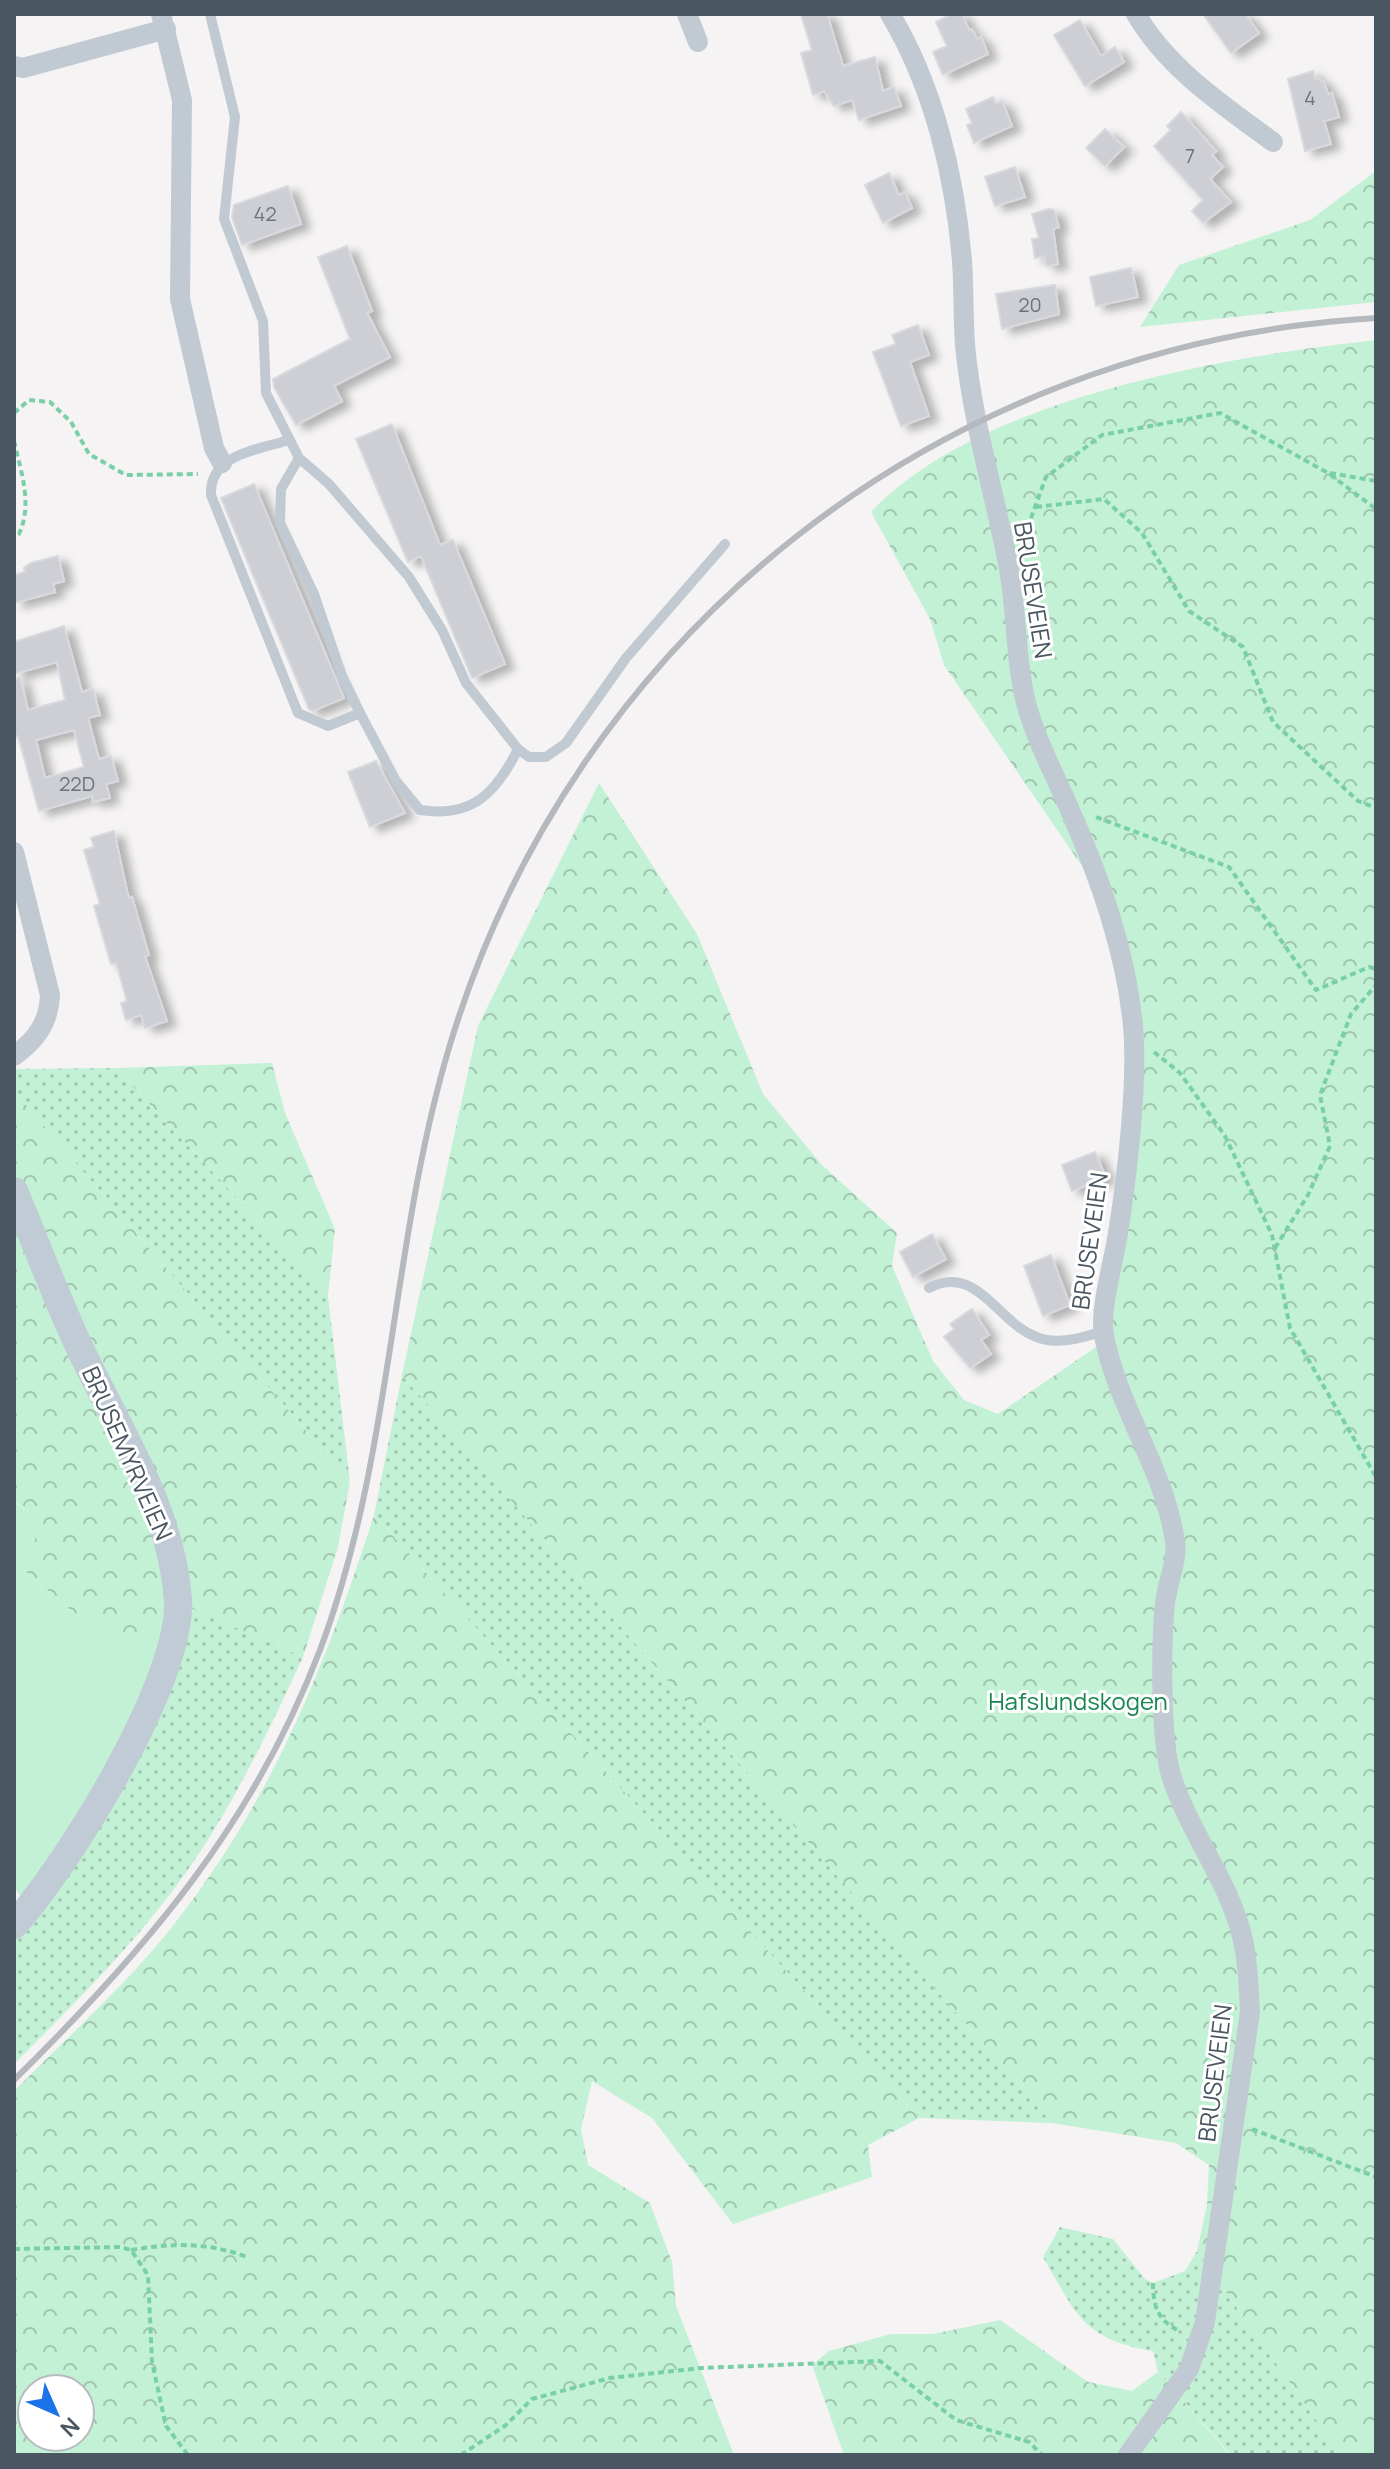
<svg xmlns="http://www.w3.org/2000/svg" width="1390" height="2469" font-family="Manrope,sans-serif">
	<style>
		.grass { fill: url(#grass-dots) }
		.forest { fill: url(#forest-crowns); fill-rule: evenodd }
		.green { fill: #c3f1d5 }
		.building { fill: #cdcfd5; stroke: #d7d9de; stroke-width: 2; fill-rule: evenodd; filter: url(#shadow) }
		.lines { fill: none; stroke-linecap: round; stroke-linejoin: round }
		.path { stroke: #7ad0a6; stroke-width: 4; stroke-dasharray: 6 4; stroke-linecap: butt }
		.lane { stroke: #c1cad2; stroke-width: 10 }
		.street { stroke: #c1cad2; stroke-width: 20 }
		.secondary { stroke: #c1cbd6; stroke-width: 28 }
		.rail { stroke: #b5b8bd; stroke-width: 6 }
		.labels { text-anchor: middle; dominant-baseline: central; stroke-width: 6; stroke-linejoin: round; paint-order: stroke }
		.number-label { font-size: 20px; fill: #6b747e }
		.street-label { font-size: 24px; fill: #4a5661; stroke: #fff }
		.park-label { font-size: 24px; fill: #17864f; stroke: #fff }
	</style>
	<defs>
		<pattern id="grass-dots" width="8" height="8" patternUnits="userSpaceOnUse" patternTransform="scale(2)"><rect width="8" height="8" fill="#c3f1d5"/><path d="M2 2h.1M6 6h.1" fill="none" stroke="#a0c6b0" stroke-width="1.8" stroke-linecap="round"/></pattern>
		<pattern id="forest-crowns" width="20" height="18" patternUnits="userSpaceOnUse" patternTransform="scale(2)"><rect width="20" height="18" fill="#c3f1d5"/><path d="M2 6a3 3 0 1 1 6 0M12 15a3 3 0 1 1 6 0" fill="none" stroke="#a0c6b0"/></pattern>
		<filter id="shadow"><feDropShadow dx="9" dy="5" stdDeviation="4" flood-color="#0004"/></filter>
	</defs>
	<rect width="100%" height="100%" fill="#f5f3f3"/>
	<g class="grass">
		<polygon points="116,1068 328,1296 350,1482 14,1091 14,1069"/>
		<polygon points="402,1375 1052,2123 919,2118 374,1515"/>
		<path d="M178,1602L303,1657C272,1724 240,1791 200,1852C148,1931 80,1998 14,2064V1925Z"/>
		<path d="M1060,2227L1113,2239L1145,2279L1153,2283L1185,2271L1197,2251L1341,2455H1231L1158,2372L1153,2351C1081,2339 1076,2313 1043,2257Z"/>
	</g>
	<g class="forest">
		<polygon points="1376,171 1376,302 1140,327 1179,265 1310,220"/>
		<path d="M1376,340V2455H1341L1197,2251L1207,2205L1209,2165L1176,2143L1052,2123L402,1375L478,1026L599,783L697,934L763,1094L821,1164L897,1233L892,1266L933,1361L964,1400L998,1414L1096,1347L1103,1331L1134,1035L1108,904L944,665L930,619L871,512C980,397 1225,357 1376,340Z"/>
		<polygon points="272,1063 285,1113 335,1229 328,1296 116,1068"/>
		<polygon points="14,1091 350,1482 338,1547 303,1657 179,1603 174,1628 109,1636 69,1609 19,1566 35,1539 34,1516 14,1501"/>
		<path d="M374,1515L919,2118L868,2145L872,2177L733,2224L652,2118L592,2081L581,2129L588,2165L650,2203L672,2262L676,2306L734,2455H14V2091C64,2041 118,1992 163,1938C269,1808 323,1673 374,1515ZM80,2389V2437H32V2389Z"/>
		<polygon points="1000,2320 1088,2382 1132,2391 1158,2372 1230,2455 844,2455 812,2365 829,2351 891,2334 933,2334"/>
	</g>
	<polygon class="green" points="14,1502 34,1516 35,1539 19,1566 69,1609 109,1636 174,1628 165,1664 28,1909 14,1886"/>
	<g class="building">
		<polygon points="801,14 827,14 843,66 875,57 883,91 894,87 901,106 859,120 852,100 834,106 824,91 813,95 801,53 812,50"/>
		<polygon points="952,14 962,14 969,30 972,29 977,39 981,37 988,54 943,75 933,52 947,46 936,22"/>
		<polygon points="1203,14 1245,14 1259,33 1231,53"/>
		<polygon points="1080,20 1101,56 1115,47 1124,62 1085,86 1054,35"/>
		<polygon points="1313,71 1315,78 1324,82 1328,94 1332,93 1339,117 1324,121 1331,144 1305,151 1288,79"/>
		<polygon points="993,97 996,104 1002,101 1012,126 974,143 967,125 972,123 966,109"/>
		<polygon points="1181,112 1216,151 1212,155 1223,167 1210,179 1231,202 1203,223 1192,211 1203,200 1154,146 1171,130 1167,126"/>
		<polygon points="1105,129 1124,147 1105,166 1086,148"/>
		<polygon points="1015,167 1025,197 995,206 985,177"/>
		<polygon points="889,173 899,195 905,192 912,208 883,223 865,185"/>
		<polygon points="288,186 301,224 242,245 232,217 234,205"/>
		<polygon points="1049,209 1054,210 1059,227 1053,229 1058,264 1047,266 1044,256 1035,258 1032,239 1039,238 1032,214"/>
		<polygon points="347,246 372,311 367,313 390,357 334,386 342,401 296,425 274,387 273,379 350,339 318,257"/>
		<polygon points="1131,268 1138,297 1096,306 1090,277"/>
		<polygon points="1055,285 1059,314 1002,329 996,294"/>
		<polygon points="918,325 929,355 910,362 929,416 901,426 873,352 896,344 892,335"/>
		<polygon points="392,424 440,545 453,540 505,664 472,678 421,556 408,562 356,439"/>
		<polygon points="254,484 344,698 313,711 309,709 221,498"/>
		<polygon points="58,556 64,581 53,584 55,592 14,603 14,575 25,572 24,568 31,563"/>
		<path d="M64,626L82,692L93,689L100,715L88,718L99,759L111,756L118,781L106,784L110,798L93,802L92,796L39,811L18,736L14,737V679L20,678L28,710L65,700L57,662L14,674V642ZM74,730L84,767L45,778L36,740Z"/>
		<polygon points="376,761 405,813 370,827 348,772"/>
		<polygon points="114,831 127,891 129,898 132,897 149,955 145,956 167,1021 145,1028 141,1015 126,1020 121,1003 127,1001 116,963 111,964 94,906 100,904 84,850 94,847 91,838"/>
		<polygon points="1095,1152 1106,1178 1072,1191 1062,1165"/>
		<polygon points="932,1234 946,1259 913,1277 900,1252"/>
		<polygon points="1051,1255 1070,1305 1043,1316 1024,1266"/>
		<polygon points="972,1309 989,1335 981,1340 991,1354 970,1368 944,1337 954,1329 950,1324"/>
	</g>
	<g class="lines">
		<g class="path">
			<polyline points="14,413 29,400 50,402 71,422 89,454 126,475 198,474"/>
			<path d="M14,441C21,472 33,504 19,534L14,536"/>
			<polyline points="1330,473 1376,481"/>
			<polyline points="1036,507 1104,499 1142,533 1189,611 1243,647 1273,722 1358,801 1376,808"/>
			<polyline points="1024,537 1046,477 1102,435 1220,413 1328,473 1376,509"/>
			<polyline points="1096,817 1229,867 1316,990 1369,967 1376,969"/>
			<polyline points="1154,1052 1180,1073 1225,1136 1272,1235 1290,1328 1376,1477"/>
			<polyline points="1275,1248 1308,1195 1330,1146 1320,1095 1351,1014 1376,985"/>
			<polyline points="1252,2129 1376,2177"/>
			<polyline points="14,2249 120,2247 131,2250 148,2275 152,2362 166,2426 188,2455"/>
			<path d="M131,2250C173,2243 207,2242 247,2257"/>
			<path d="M1153,2283C1153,2307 1158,2320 1179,2331"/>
			<polyline points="461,2455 506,2425 532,2399 610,2378 701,2368 880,2361 956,2420 1029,2442 1042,2455"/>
		</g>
		<g class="lane">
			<path d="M210,14L235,117L224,219L263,321L266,393L299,458L329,484L409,577L442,630L466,683L518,749C496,793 473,818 420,810L396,781L360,713L342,676L314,594L280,523L281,489L299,458"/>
			<path d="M289,440C258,450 209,454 211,495L298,713L328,726L360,713"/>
			<polyline points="518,749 529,757 546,757 566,743 626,658 725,544"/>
			<path d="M929,1288C981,1261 999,1332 1047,1340C1066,1343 1085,1337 1103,1331"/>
		</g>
		<g class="street">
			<polyline points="161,14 182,100 180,299 214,448 222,463"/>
			<polyline points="687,14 698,42"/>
			<path d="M890,14C934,87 955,177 962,261C964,289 963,317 965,345C972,421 995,494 1009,569C1017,612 1015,659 1026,703C1036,740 1054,773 1069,808C1100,877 1126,951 1133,1026C1138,1082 1127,1177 1118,1233C1114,1261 1099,1310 1104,1336C1118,1408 1164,1468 1175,1541C1178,1562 1167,1582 1165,1603C1161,1641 1160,1744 1172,1778C1190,1834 1230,1882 1243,1940C1248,1963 1249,1988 1250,2012L1205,2322L1189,2369L1128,2455"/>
			<path d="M1136,14C1168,69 1223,105 1273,142"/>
			<polyline points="14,66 23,68 166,29"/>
			<path d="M14,852L50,995C49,1023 36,1040 14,1056"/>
		</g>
		<path class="secondary" d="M14,1191C35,1241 54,1292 77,1342C115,1424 171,1506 178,1599C183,1680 68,1865 14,1925"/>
		<path class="rail" d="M14,2080C146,1950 253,1825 320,1650C393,1457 390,1245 449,1048C573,631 944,343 1376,318"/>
	</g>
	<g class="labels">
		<g class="number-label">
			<text x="1310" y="97">4</text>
			<text x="1190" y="155">7</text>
			<text x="265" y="213">42</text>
			<text x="1030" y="304">20</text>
			<text x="77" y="783">22D</text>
		</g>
		<g class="street-label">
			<text transform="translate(1034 590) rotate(81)">BRUSEVEIEN</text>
			<text transform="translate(1089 1241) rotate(-82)">BRUSEVEIEN</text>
			<text transform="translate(128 1453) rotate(66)">BRUSEMYRVEIEN</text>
			<text transform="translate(1214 2073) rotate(-83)">BRUSEVEIEN</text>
		</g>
		<g class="park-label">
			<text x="1078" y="1700">Hafslundskogen</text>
		</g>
	</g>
	<rect width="1390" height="2469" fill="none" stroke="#4a5661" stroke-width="32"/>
	<g transform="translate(56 2413) rotate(135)"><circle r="38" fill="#ffffff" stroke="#b7bbc0" stroke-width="2"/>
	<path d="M0-6L14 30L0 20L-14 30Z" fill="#1a73e8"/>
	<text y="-12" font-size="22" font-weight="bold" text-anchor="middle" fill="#4a5661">N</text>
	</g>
</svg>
